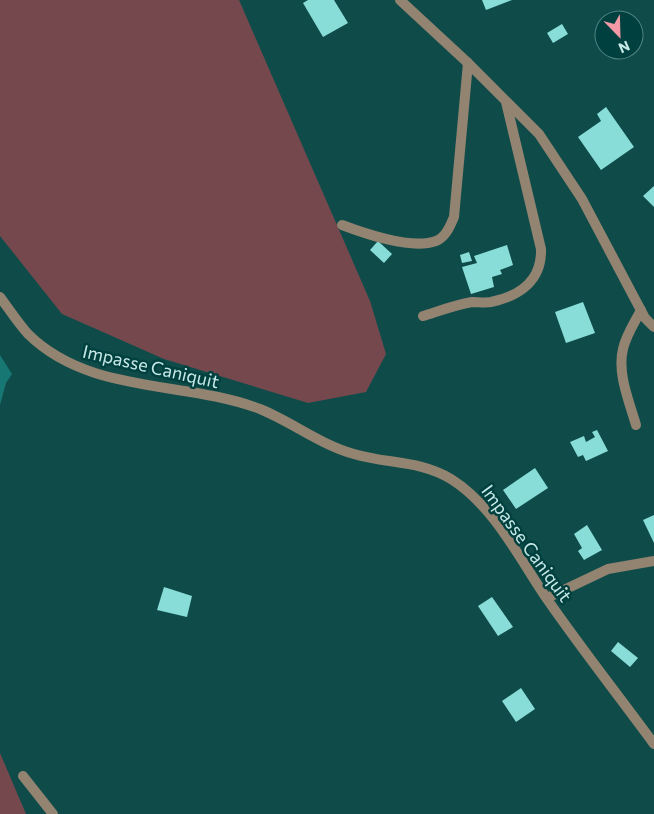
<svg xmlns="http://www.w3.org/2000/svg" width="654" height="814" font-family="Commissioner,sans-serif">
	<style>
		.green { fill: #75484e }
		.water { fill: #167773 }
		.building { fill: #88ddd9 }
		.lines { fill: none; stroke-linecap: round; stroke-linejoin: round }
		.minor { stroke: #938371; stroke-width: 10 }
		.labels { text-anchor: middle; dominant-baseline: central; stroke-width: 5; stroke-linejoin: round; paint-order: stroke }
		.street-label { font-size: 18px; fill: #c6e9e7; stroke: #00413f }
	</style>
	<rect width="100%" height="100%" fill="#0f4c49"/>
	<g class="green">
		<polygon points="0,0 239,0 370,301 386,354 366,392 308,403 164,359 62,314 0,236"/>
		<polygon points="0,753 26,814 0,814"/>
	</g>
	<polygon class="water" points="0,355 12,374 6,383 0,405"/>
	<g class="building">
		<polygon points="308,0 334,0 348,23 323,37 303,3"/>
		<polygon points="482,0 512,0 486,10"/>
		<polygon points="562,24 568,34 553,43 547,33"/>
		<polygon points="606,107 634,147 601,170 578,137 601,121 597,114"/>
		<polygon points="654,186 654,207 643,196"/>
		<polygon points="378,241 392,254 384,263 370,250"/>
		<polygon points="507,245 513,265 500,270 502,274 492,277 494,287 471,294 462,267 477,263 474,256"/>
		<polygon points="469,252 472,261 462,263 460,255"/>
		<polygon points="583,302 595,333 566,343 555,312"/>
		<polygon points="597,430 608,451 586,461 583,455 578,457 570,442 584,436 586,442 595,437 592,432"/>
		<polygon points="535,468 548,488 516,509 503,490"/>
		<polygon points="654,515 654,543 643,520"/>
		<polygon points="587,525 602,550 584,560 578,551 582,548 574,534"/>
		<polygon points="164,587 192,596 187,617 157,610"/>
		<polygon points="492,597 513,627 498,636 478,606"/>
		<polygon points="618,642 638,658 630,667 611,651"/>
		<polygon points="521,688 535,709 516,722 502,701"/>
	</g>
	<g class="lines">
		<g class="minor">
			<polyline points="400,0 468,63 539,134 582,199 645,318 654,327"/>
			<path d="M342,225C366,234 411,250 436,241C446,237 450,226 454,217L468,63"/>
			<path d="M0,297C9,309 18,323 28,334C90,395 184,380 260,409C292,422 321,445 354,454C387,464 420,460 451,479C494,506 519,558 547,599C581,648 618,695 654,744"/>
			<path d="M423,316C439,311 455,305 472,302C478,302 485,303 491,302C520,296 542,280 541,249L506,102"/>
			<path d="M636,425C629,401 617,373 623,349C626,335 635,322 641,310"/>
			<polyline points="547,598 608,569 654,561"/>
			<polyline points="23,776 53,814"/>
		</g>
	</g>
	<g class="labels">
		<g class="street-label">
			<text transform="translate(151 366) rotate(13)">Impasse Caniquit</text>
			<text transform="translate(527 543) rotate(54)">Impasse Caniquit</text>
		</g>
	</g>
	<g transform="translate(619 35) rotate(157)"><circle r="24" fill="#00413f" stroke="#4f8482"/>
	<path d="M0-4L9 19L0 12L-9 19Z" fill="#f49aa6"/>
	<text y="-8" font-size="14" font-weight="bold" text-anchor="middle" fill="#c6e9e7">N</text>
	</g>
</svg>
